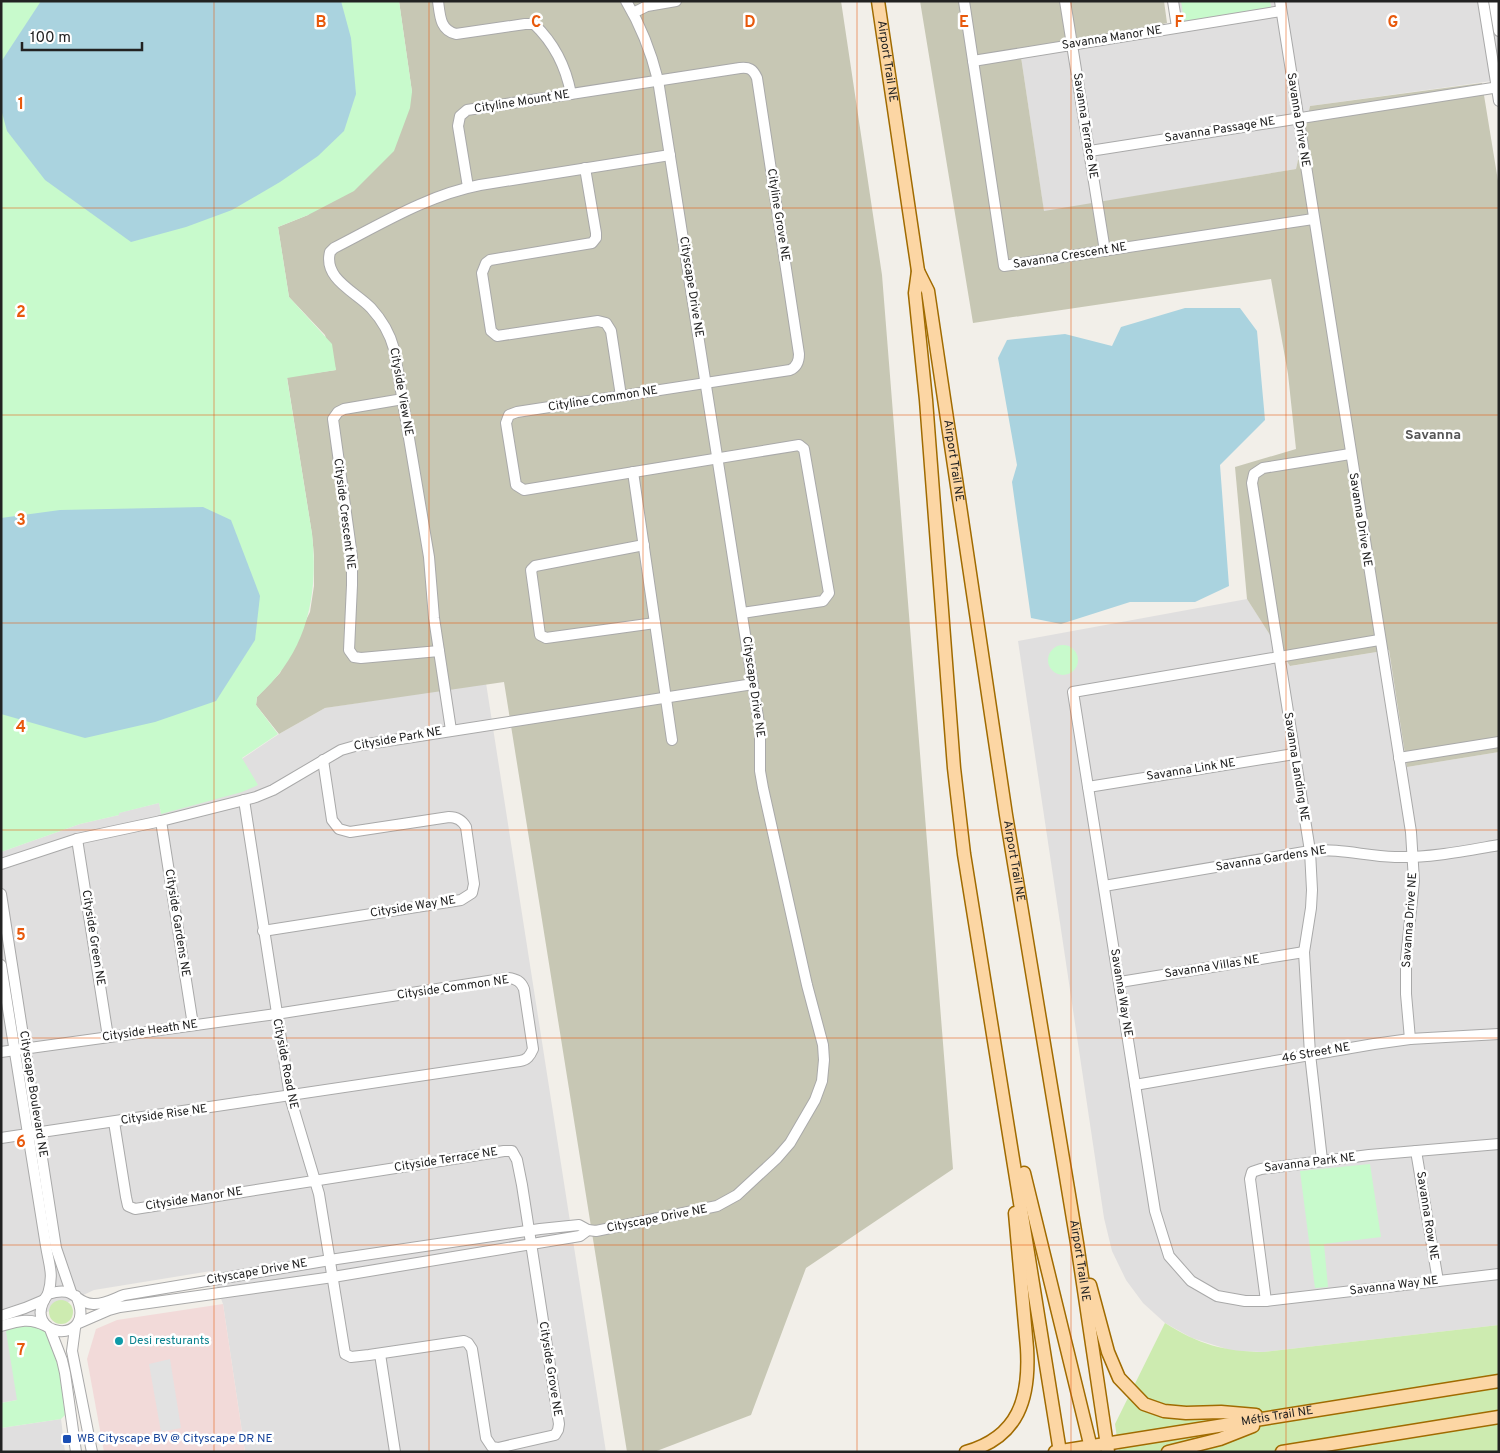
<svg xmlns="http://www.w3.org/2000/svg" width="1500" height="1453" font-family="Overpass,sans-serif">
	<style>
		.residential { fill: #e0dfdf }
		.commercial { fill: #f2dad9 }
		.construction { fill: #c7c7b4 }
		.grass { fill: #cdebb0 }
		.park { fill: #c8facc }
		.parking { fill: #e2e2e2 }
		.water { fill: #aad3df }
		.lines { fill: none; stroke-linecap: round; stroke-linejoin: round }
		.minor-casing { stroke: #a9a9a9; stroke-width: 12 }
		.major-casing { stroke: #a06b00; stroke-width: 15 }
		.minor { stroke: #fff; stroke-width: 10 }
		.major { stroke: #fcd6a4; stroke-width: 12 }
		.grid { fill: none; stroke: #e8590c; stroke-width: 1; stroke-opacity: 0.55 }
		.culture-dot { fill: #0f9aa8; stroke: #fff; stroke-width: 2 }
		.transit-dot { fill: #1a4fb4; stroke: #fff; stroke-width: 2 }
		.labels { text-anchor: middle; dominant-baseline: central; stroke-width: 5; stroke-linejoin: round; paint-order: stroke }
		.street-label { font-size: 12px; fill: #222; stroke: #fff }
		.culture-label { font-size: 12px; fill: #0d838f; stroke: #fff; text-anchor: start }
		.transit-label { font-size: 12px; fill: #164399; stroke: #fff; text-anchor: start }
		.neighbourhood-label { font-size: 14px; font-weight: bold; fill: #555; stroke: #fff }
		.grid-label { font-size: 16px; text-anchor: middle; font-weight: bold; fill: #e8590c; stroke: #fff; stroke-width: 5; stroke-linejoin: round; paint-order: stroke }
	</style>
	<rect width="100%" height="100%" fill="#f2efe9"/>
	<g class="residential">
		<polygon points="1176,1 1499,1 1499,80 1310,106 1296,169 1044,212 1021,57 1179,22"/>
		<polygon points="1247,599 1291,666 1389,650 1407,767 1499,752 1499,1325 1264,1352 1233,1351 1192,1338 1165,1323 1143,1303 1126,1280 1112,1251 1104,1218 1018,641"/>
		<polygon points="486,683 606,1452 245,1452 223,1304 211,1271 94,1290 24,1323 17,1400 1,1403 1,852 80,824 119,815 118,813 159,803 161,813 279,734 325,708"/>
		<polygon points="61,1419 65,1452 1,1452 1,1428"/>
	</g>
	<polygon class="commercial" points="223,1304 245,1452 104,1452 87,1359 96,1329 117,1320"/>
	<g class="construction">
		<polygon points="399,1 841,1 882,275 953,1169 806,1268 751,1415 654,1452 627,1452 504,682 325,708 279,734 256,705 257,697 280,673 310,612 314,586 314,556 312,534 287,377 336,370 325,335 289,297 278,227 308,215 412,92"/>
		<polygon points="920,1 1164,1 1167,23 1021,57 1044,211 1296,169 1310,106 1482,83 1499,187 1499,752 1407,767 1389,650 1290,666 1247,599 1235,467 1296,449 1288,374 1271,279 973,323"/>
	</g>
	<g class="grass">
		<circle cx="61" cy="1312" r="12"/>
		<path d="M1165,1323C1198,1344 1225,1352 1264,1352L1499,1325V1452H1119L1115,1424Z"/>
	</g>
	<g class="park">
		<path d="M1,1H399L412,92L410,108L394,151L354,191L308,215L278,227L289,297L332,344L336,370L287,378L312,534C319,598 306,654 257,697L256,705L278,734L242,758L258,785L242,792L161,814L159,803L119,813V815L80,824L1,852Z"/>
		<polygon points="1181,1 1270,1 1271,7 1184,21"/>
		<circle cx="1063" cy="660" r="15"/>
		<polygon points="1370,1164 1381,1237 1324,1244 1328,1287 1315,1288 1300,1171"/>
		<path d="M24,1323L44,1330C62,1359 61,1383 65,1415L61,1419L1,1428V1403L17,1400L6,1331L18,1324Z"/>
	</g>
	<polygon class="parking" points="170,1359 181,1428 161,1432 149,1364"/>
	<g class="water">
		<polygon points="41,1 341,1 351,38 356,94 344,131 318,156 280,182 232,210 186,227 131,242 45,180 7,131 1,109 1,62"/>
		<polygon points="1185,308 1240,308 1257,331 1265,420 1220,465 1229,586 1195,602 1130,602 1061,624 1031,618 1012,482 1017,465 998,358 1007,340 1065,334 1112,346 1121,327"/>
		<polygon points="203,507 231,520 260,596 255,640 216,701 155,722 85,738 1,714 1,518 60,510"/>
	</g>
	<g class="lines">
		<defs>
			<g id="minor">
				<path d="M438,1C440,16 440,30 456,34L525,24H534C554,43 566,67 571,94"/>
				<polyline points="964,1 1004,266 1313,219"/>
				<polyline points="1065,1 1105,251"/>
				<polyline points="1173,1 1177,27"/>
				<polyline points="1280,1 1411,832 1414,881 1406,959 1406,994 1410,1039"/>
				<polyline points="1483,1 1499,101"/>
				<polyline points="1494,1 1499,31"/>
				<polyline points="633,13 647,6 676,1"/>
				<polyline points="973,61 1281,11"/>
				<polyline points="1090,151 1499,87"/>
				<polyline points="585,168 596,233 596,238 592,243 490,260 486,263 482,273 491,331 497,336 598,321 606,323 611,331 621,396"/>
				<path d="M468,187L458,126L460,116L467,110L740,68C749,67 753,69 757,78L799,354C799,361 797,367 790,370L517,412L509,415L506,423L516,485L524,490L799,445L804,449L829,593L823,601L742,613"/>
				<polyline points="403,399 344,409 338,412 333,419 352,556 352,585 349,650 354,657 361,658 439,651"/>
				<polyline points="633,472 672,740"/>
				<polyline points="644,545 535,566 531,570 540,635 546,638 655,623"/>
				<polyline points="1379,640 1073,692 1155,1211 1169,1256 1191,1281 1217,1296 1245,1301 1266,1301 1499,1274"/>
				<path d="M451,730L434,618L429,557L394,349C390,334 382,320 371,308C356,292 323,279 330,252L334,248C381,224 428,195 480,185L670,155"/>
				<polyline points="1399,758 1499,742"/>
				<polyline points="1088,787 1294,754"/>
				<polyline points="161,821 193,1025"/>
				<polyline points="77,839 108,1037"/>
				<polyline points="1,864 77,839 161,821 256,797 273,790 341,750 355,746 753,684"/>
				<path d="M1104,886L1310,851C1341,848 1364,856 1395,857C1430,858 1464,851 1499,845"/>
				<polyline points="1,894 56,1248 71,1292"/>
				<path d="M263,931L461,900L472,893L474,884L466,827C462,820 457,817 449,817L350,832L339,829L332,820L323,760"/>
				<path d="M1,965L46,1246C49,1265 54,1274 48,1294"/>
				<polyline points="1120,982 1304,952"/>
				<path d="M1,1052L276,1014L508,978C516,979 521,981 524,989L533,1049C530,1056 527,1060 520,1061L1,1138"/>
				<polyline points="1135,1085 1374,1044 1410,1039 1499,1034"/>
				<polyline points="114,1122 126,1197 128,1206 135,1209 504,1151 512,1151 517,1160 522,1185 559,1424 558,1430 555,1435 498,1448 492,1447 486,1438 472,1349 468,1343 464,1341 369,1355 351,1357 345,1354 319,1194 290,1097 244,800"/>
				<polyline points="1416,1151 1438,1281"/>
				<polyline points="1322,1160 1310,1054 1304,952 1311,908 1312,890 1310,851 1252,483 1254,474 1263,468 1350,454"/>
				<path d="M588,1230L596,1231L717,1206L737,1195L777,1158L790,1143L815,1100L822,1081L824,1060L823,1045L807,985L763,788L760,771V730L658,80C651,52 641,26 626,1"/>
				<path d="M76,1296C100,1348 16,1338 48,1294C77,1285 73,1303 93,1304C104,1305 115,1298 124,1295L330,1260L540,1229L579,1225L588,1230L580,1236L333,1277L120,1307L109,1310L79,1323"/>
				<polyline points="1266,1301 1250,1179 1252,1172 1261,1169 1369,1155 1499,1144"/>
				<polyline points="1,1316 25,1308 44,1300"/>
				<path d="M1,1326C18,1321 30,1317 46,1326"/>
				<polyline points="75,1328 72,1351 92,1452"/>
				<polyline points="50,1329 62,1360 65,1373 76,1452"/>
				<polyline points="380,1354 395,1452"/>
			</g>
			<g id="major">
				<path id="s1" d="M878,1L918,271L915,293L926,400L954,768L964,854L1060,1452"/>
				<path id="s2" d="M918,271L928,291L1006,815L1077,1243L1108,1452"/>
				<polyline points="1024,1173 1092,1452"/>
				<polyline points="1090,1285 1108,1352 1119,1378 1144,1404 1164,1411 1186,1413 1221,1412 1256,1415"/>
				<path d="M966,1452C1019,1437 1030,1398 1027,1348L1015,1213"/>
				<path id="s3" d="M1055,1452L1499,1381"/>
				<polyline points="1168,1452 1220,1439 1253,1426"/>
				<polyline points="1282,1452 1499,1417"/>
			</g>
		</defs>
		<use href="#minor" class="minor-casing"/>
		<use href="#major" class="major-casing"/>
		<use href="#minor" class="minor"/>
		<use href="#major" class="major"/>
	</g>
	<path class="grid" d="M214,1V1452M429,1V1452M643,1V1452M857,1V1452M1071,1V1452M1286,1V1452M1,208H1499M1,415H1499M1,623H1499M1,830H1499M1,1038H1499M1,1245H1499"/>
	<circle class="culture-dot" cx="119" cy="1341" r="5"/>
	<rect class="transit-dot" x="62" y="1434" width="10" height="10" rx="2.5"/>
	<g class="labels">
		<g class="street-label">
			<text transform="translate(1112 38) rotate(-9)">Savanna Manor NE</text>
			<text stroke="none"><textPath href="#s1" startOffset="61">Airport Trail NE</textPath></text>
			<text transform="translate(522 102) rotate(-9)">Cityline Mount NE</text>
			<text transform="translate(1298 120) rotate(81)">Savanna Drive NE</text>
			<text transform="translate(1085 126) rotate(81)">Savanna Terrace NE</text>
			<text transform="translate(1220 130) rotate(-9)">Savanna Passage NE</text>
			<text transform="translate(778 215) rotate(81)">Cityline Grove NE</text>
			<text transform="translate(1070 256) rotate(-9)">Savanna Crescent NE</text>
			<text transform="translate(691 287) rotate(81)">Cityscape Drive NE</text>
			<text transform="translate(401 392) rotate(80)">Cityside View NE</text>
			<text transform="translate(603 399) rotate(-9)">Cityline Common NE</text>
			<text stroke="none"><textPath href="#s2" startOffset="194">Airport Trail NE</textPath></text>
			<text transform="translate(344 514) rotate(83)">Cityside Crescent NE</text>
			<text transform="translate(1360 520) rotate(81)">Savanna Drive NE</text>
			<text transform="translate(753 687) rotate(82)">Cityscape Drive NE</text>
			<text transform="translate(398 739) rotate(-10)">Cityside Park NE</text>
			<text transform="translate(1296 767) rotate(81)">Savanna Landing NE</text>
			<text transform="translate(1191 770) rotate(-9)">Savanna Link NE</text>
			<text transform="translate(1271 859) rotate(-9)">Savanna Gardens NE</text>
			<text stroke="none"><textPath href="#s2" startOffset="599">Airport Trail NE</textPath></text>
			<text transform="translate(413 907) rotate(-9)">Cityside Way NE</text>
			<text transform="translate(1410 920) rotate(-86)">Savanna Drive NE</text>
			<text transform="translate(177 923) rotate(81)">Cityside Gardens NE</text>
			<text transform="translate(93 938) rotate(81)">Cityside Green NE</text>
			<text transform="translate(1212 967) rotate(-9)">Savanna Villas NE</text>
			<text transform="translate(453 988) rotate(-8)">Cityside Common NE</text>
			<text transform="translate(1121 993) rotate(81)">Savanna Way NE</text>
			<text transform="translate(150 1031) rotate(-8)">Cityside Heath NE</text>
			<text transform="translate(1316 1053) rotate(-10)">46 Street NE</text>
			<text transform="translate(285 1064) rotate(79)">Cityside Road NE</text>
			<text transform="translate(33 1094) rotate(81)">Cityscape Boulevard NE</text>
			<text transform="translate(164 1115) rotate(-8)">Cityside Rise NE</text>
			<text transform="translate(446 1160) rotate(-9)">Cityside Terrace NE</text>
			<text transform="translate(1310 1163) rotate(-7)">Savanna Park NE</text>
			<text transform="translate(194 1199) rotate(-9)">Cityside Manor NE</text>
			<text transform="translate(1427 1216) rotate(81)">Savanna Row NE</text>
			<text transform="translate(657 1219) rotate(-11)">Cityscape Drive NE</text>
			<text stroke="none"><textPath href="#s2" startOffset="1004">Airport Trail NE</textPath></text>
			<text transform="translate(257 1272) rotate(-10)">Cityscape Drive NE</text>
			<text transform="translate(1394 1286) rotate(-7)">Savanna Way NE</text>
			<text transform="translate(550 1369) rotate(81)">Cityside Grove NE</text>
			<text stroke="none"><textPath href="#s3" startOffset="225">Métis Trail NE</textPath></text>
		</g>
		<g class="culture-label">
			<text x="129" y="1341">Desi resturants</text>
		</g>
		<g class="transit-label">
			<text x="77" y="1439">WB Cityscape BV @ Cityscape DR NE</text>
		</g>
		<g class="neighbourhood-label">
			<text x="1433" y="435">Savanna</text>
		</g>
	</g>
	<g class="grid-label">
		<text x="321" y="27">B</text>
		<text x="536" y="27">C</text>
		<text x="750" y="27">D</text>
		<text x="964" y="27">E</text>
		<text x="1179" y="27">F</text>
		<text x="1393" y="27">G</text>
		<text x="21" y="109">1</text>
		<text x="21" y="317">2</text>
		<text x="21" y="525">3</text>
		<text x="21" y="732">4</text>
		<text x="21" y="940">5</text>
		<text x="21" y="1147">6</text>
		<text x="21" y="1355">7</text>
	</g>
	<rect width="1500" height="1453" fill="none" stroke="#222222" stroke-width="5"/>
	<path d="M22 42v8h120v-8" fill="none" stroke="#222222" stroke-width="2.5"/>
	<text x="30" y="42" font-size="15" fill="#222222" stroke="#ffffff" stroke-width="4" paint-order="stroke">100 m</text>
</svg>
